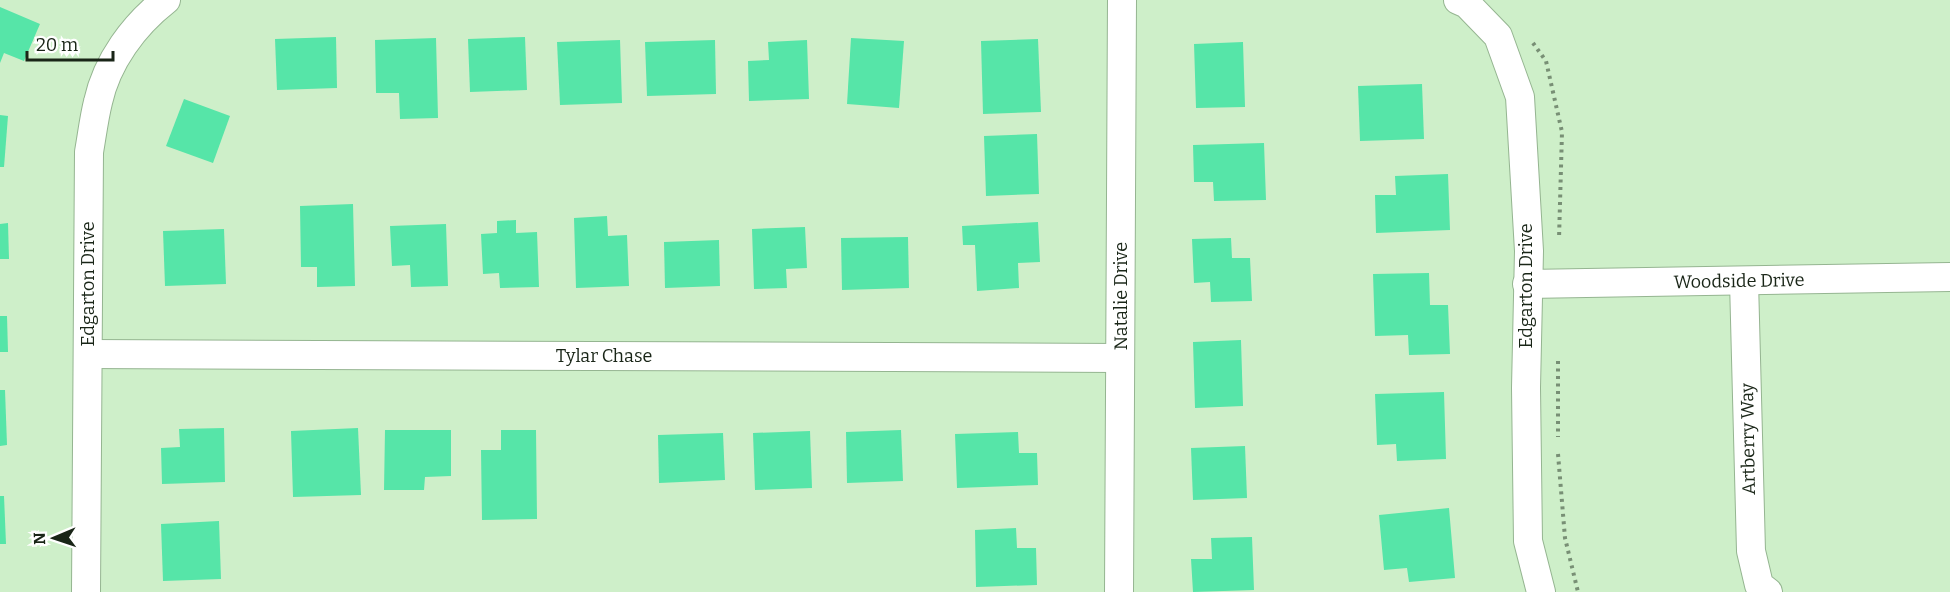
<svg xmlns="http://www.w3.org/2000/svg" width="1950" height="592" font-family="Bitter,serif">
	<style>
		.building { fill: #56e5a8 }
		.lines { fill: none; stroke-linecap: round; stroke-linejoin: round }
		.minor-casing { stroke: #95b591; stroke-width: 30 }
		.path { stroke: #788f75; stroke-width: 4; stroke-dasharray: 3 4.5; stroke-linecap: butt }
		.minor { stroke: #fff; stroke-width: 28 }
		.labels { text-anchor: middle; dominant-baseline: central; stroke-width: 4.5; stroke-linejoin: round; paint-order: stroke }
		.street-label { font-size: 18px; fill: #192517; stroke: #fff }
	</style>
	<rect width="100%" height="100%" fill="#ceefc9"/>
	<g class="building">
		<polygon points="0,7 40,24 24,61 4,53 0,63"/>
		<polygon points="336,37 337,88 277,90 275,39"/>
		<polygon points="525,37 527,90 470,92 468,39"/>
		<polygon points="436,38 438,118 400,119 399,93 376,93 375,40"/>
		<polygon points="851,38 904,41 899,108 847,104"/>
		<polygon points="1038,39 1041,112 983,114 981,41"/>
		<polygon points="620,40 622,103 560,105 557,42"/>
		<polygon points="715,40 716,94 647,96 645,42"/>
		<polygon points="807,40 809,99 749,101 748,61 769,60 768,42"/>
		<polygon points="1243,42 1245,107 1196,108 1194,44"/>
		<polygon points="1422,84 1424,139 1360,141 1358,86"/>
		<polygon points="184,99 230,116 213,163 166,146"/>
		<polygon points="0,115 8,116 4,167 0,167"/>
		<polygon points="1037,134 1039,194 986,196 984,136"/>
		<polygon points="1264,143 1266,200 1214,201 1213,182 1194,182 1193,145"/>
		<polygon points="1448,174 1450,230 1376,233 1375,195 1396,195 1395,176"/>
		<polygon points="353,204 355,286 317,287 317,267 301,267 300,206"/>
		<polygon points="607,216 608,236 627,235 629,286 576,288 574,218"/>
		<polygon points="516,220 516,233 537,232 539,287 500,288 499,273 483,274 481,234 497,233 497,221"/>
		<polygon points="1038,222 1040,262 1018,263 1019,288 977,291 975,245 963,245 962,226"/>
		<polygon points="8,223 9,259 0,259 0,224"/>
		<polygon points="446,224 448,286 411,287 410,265 392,266 390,226"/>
		<polygon points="805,227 807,268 786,269 787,288 754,289 752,229"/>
		<polygon points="224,229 226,284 165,286 163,231"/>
		<polygon points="908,237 909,288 842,290 841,238"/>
		<polygon points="1231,238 1232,258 1250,258 1252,301 1211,302 1210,282 1194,283 1192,239"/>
		<polygon points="719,240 720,286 665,288 664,242"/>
		<polygon points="1429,273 1430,305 1448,305 1450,354 1409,355 1408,335 1375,336 1373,274"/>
		<polygon points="0,316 7,316 8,352 0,352"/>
		<polygon points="1241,340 1243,406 1195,408 1193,342"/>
		<polygon points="0,390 5,390 7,445 0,446"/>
		<polygon points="1444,392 1446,459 1397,461 1396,444 1377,445 1375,394"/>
		<polygon points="224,428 225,482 162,484 161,448 180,447 179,429"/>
		<polygon points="358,428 361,495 293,497 291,431"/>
		<polygon points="385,430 451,430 451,476 425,477 424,490 384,490"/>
		<polygon points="501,430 536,430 537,519 482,520 481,450 501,450"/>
		<polygon points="901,430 903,481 847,483 846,432"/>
		<polygon points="810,431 812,488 755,490 753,433"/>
		<polygon points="1018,432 1019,453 1037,453 1038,485 957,488 955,434"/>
		<polygon points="723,433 725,480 659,483 658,435"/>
		<polygon points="1245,446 1247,498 1193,500 1191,448"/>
		<polygon points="0,496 4,496 6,544 0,544"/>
		<polygon points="1449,508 1455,578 1409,582 1407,568 1384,570 1379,515"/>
		<polygon points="219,521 221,579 163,581 161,524"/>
		<polygon points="1016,528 1017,548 1036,548 1037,585 976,587 975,530"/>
		<polygon points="1252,537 1254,590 1193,592 1191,559 1212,559 1211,538"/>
	</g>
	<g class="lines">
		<defs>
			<g id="minor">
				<polyline points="1458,0 1467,4 1498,36 1520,97 1529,251 1526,388 1528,541 1541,592"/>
				<polyline points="1744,281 1751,551 1759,585 1768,592"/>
				<polyline points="1527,284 1950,277"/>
				<polyline points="88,354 1120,358"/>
				<path d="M86,592L89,152C92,135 94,118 98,102C107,61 134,25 166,0"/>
				<polyline points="1119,592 1122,0"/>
			</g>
		</defs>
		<use href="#minor" class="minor-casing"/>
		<g class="path">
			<polyline points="1533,43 1546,61 1562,132 1559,239"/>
			<polyline points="1558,361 1558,437"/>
			<polyline points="1558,454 1565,538 1578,592"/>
		</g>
		<use href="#minor" class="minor"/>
	</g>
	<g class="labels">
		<g class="street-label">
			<text transform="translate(1739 281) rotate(-1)">Woodside Drive</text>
			<text transform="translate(88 284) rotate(-90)">Edgarton Drive</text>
			<text transform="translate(1526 286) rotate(-90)">Edgarton Drive</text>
			<text transform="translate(1121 296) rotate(-90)">Natalie Drive</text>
			<text x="604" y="356">Tylar Chase</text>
			<text transform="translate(1748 439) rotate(-91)">Artberry Way</text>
		</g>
	</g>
	<g transform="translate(54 538) rotate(268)" stroke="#ffffff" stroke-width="4.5" paint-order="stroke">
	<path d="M0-4.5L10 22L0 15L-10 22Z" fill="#192517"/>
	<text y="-9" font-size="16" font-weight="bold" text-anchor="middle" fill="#192517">N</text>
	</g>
	<path d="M27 51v9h86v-9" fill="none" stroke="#192517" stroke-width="3"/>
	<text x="36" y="51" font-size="18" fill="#192517" stroke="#ffffff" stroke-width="4.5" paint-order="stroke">20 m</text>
</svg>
